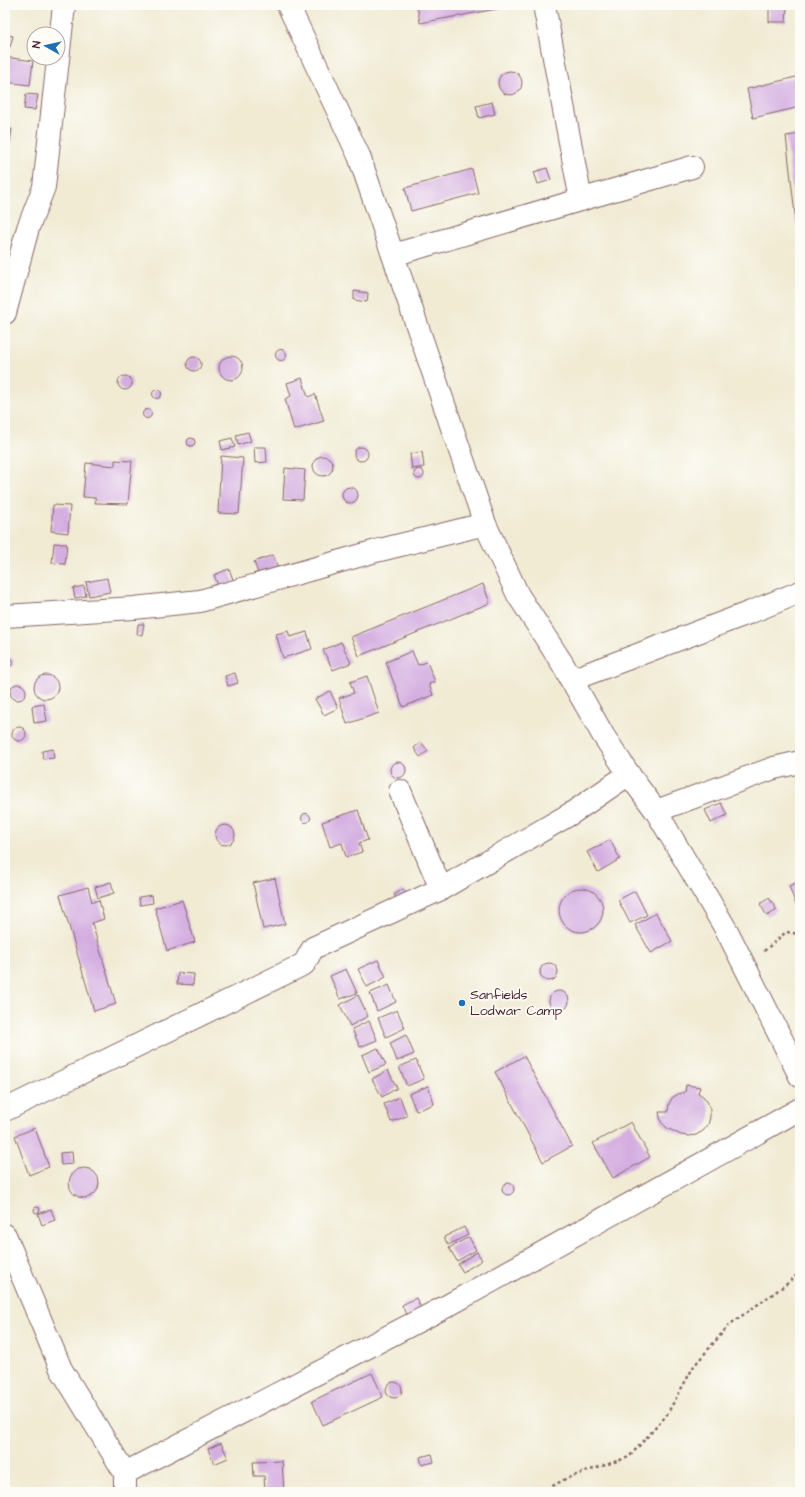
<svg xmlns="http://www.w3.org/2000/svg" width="805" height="1497" font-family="'Architects Daughter',sans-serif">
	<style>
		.building { fill: #d4aee1 }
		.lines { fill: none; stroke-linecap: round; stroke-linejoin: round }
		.minor-casing { stroke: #846666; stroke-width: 24 }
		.tertiary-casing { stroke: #846666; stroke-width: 24 }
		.path { stroke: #846666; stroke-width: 2.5; stroke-dasharray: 3 3; stroke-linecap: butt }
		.minor { stroke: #fff; stroke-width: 22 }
		.tertiary { stroke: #fff; stroke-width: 22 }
		.poi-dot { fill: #1f6fb2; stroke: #fdfcf7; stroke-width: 1.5 }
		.labels { text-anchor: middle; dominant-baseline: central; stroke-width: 3.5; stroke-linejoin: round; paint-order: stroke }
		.poi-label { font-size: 14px; fill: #4a1f2b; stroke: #fdfcf7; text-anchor: start }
	</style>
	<rect width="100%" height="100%" fill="#fdfcf7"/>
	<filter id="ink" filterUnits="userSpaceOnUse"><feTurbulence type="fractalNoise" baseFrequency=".025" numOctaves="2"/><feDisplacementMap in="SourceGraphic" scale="8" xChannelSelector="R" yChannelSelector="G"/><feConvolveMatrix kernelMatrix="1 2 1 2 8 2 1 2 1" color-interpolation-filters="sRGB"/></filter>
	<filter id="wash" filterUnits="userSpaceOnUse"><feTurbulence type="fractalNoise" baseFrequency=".012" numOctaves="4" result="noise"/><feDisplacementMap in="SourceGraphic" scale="16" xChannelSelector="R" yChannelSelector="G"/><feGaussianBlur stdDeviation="0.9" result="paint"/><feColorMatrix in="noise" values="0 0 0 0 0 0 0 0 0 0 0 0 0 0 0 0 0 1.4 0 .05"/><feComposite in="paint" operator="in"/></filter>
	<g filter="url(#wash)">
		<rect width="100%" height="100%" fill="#f1ebd4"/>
		<g id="blocks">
			<g class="building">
				<polygon points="417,5 501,5 502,8 420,23"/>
				<polygon points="769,5 787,7 786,22 769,22"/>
				<polygon points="5,34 13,36 10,47 5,45"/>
				<polygon points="5,57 33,61 30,85 5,82"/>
				<circle cx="510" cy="83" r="12"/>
				<polygon points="800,76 800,107 753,118 747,89"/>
				<polygon points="26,94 38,95 35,110 24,109"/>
				<polygon points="492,102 495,114 479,118 476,106"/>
				<polygon points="5,128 12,129 8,154 5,154"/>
				<polygon points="800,134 800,223 796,223 786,136"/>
				<polygon points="547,168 551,180 538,184 534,172"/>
				<polygon points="472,169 478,193 411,211 405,188"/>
				<polygon points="354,291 368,293 367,302 354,300"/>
				<circle cx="281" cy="355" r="5.5"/>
				<circle cx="231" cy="368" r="12"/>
				<circle cx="194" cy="364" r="7"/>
				<circle cx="125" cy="383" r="7"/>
				<polygon points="302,378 308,397 315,394 324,421 294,430 285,399 291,396 287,383"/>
				<circle cx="157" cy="394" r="4.5"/>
				<circle cx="147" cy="414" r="4.5"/>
				<polygon points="248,432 251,441 238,445 236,435"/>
				<polygon points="232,438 235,447 222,450 220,441"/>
				<circle cx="191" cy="442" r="4"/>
				<circle cx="361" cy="454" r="7"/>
				<polygon points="254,447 266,447 267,462 255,463"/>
				<polygon points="422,452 424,467 412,469 410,454"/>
				<circle cx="323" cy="466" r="10"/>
				<polygon points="221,456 243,458 239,514 218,513"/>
				<polygon points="115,460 132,461 128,504 95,503 96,498 83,497 86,463 115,466"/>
				<polygon points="285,468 305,470 303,500 283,499"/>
				<circle cx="419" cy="474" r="5"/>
				<circle cx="350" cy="495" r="8"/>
				<polygon points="53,505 70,506 68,533 51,531"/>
				<polygon points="54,543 67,544 65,564 52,563"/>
				<polygon points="273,555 278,568 259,576 254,562"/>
				<polygon points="229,569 234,582 219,588 214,575"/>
				<polygon points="107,578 110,592 89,596 86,582"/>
				<polygon points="483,584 490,603 359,656 351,637"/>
				<polygon points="84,586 86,596 75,598 73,588"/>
				<polygon points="138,624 144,624 142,635 137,634"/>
				<polygon points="288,631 290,637 307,632 312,649 283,658 276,634"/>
				<polygon points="341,642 351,663 333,670 323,650"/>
				<polygon points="412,651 418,665 427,662 435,682 429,684 433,695 403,707 386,662"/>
				<circle cx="9" cy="662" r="4.5"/>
				<polygon points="235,673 238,683 228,686 225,676"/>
				<circle cx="46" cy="687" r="12"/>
				<polygon points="367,676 379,713 347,724 339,698 354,693 350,682"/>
				<circle cx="18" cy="692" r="8"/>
				<polygon points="330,691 338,708 324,715 315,699"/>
				<polygon points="44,704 47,721 34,723 32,706"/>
				<circle cx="19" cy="734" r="7"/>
				<polygon points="421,742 428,751 420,757 414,748"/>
				<polygon points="53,749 54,758 43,759 42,751"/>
				<circle cx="398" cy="770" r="8"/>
				<polygon points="721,803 727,815 711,823 705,810"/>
				<polygon points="358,810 368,840 359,843 362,852 346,857 342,843 330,847 322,822"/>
				<circle cx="306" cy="818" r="4.5"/>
				<circle cx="225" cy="835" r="10"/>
				<polygon points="610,840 620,859 598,872 587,852"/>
				<polygon points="275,878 285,924 263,929 253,883"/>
				<polygon points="800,881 800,903 796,905 789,886"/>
				<polygon points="111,882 114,893 98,898 95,887"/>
				<polygon points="88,887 92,902 99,900 104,919 92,923 116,1004 94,1011 60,895"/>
				<circle cx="581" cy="910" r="22"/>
				<polygon points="403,889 408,895 399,902 394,895"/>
				<polygon points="635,891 647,915 630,923 618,900"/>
				<polygon points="152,895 153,903 140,905 139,897"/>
				<polygon points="769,898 777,910 767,916 760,904"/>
				<polygon points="182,900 195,942 167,951 155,908"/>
				<polygon points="656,913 672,941 651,953 635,925"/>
				<polygon points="378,960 386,977 367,987 358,969"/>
				<circle cx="549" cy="972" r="9"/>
				<polygon points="346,969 357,993 340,999 330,976"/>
				<polygon points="178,973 194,974 193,985 177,984"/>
				<polygon points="389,985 396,1002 377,1011 370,993"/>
				<circle cx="559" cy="1001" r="10"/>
				<polygon points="358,995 368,1016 350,1026 340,1005"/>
				<polygon points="397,1010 405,1028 386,1037 378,1018"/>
				<polygon points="369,1021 377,1040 360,1047 352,1029"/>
				<polygon points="406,1035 414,1054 397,1061 390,1043"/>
				<polygon points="378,1048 386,1065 369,1072 362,1055"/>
				<polygon points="524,1056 572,1146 543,1162 495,1072"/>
				<polygon points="416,1060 424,1079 407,1086 399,1067"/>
				<polygon points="388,1070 397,1088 382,1097 372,1079"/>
				<polygon points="686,1085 700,1087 698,1093 704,1097 708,1103 710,1110 710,1117 708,1125 703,1131 696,1135 689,1136 681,1135 667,1128 661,1122 659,1112 668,1112 669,1104 672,1098 678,1094 685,1092"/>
				<polygon points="428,1086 434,1104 416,1111 409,1094"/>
				<polygon points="400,1097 407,1116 391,1122 384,1104"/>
				<polygon points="631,1122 650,1157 613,1178 593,1143"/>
				<polygon points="35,1128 49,1167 29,1175 15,1136"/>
				<polygon points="72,1152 73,1164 61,1165 60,1153"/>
				<circle cx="84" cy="1183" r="15"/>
				<circle cx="508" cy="1189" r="6"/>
				<circle cx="37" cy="1210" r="3"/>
				<polygon points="51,1209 55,1220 42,1225 38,1214"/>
				<polygon points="464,1227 468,1235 448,1245 444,1237"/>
				<polygon points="469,1237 476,1250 457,1261 449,1248"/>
				<polygon points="477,1252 482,1260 463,1272 458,1264"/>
				<polygon points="416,1298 422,1310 407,1317 402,1305"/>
				<polygon points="372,1373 383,1397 323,1425 312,1401"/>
				<circle cx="394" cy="1390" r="8"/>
				<polygon points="221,1443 228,1458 214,1464 208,1449"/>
				<polygon points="432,1454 434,1462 422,1465 420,1457"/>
				<polygon points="282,1461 284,1492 265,1492 264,1476 254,1476 253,1462"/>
			</g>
		</g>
	</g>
	<g filter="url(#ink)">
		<use href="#blocks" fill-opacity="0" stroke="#846666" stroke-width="1"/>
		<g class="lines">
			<defs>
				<g id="minor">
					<polyline points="544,5 581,200"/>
					<polyline points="393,255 692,167"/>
					<polyline points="5,313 28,228 44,187 64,5"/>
					<polyline points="5,616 134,608 200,601 376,551 485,524"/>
					<polyline points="571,680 751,612 800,592"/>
					<polyline points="400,791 441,889"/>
					<polyline points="656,811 774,768 800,762"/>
					<polyline points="5,1110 304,964 313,948 441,889 572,813 629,774"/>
					<polyline points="5,1235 61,1369 125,1473 125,1492"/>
					<polyline points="125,1473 447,1306 800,1109"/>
				</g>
				<polyline id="tertiary" points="288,5 359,156 485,524 518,595 562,663 603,735 630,776 656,811 727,931 800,1076"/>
			</defs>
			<use href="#minor" class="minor-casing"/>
			<use href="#tertiary" class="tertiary-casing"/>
			<g class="path">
				<polyline points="764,951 786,932 800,934"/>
				<polyline points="542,1492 567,1478 629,1457 666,1416 694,1366 729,1325 788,1283 800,1272"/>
			</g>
			<use href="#minor" class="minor"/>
			<use href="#tertiary" class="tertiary"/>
		</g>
	</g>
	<circle class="poi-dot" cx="462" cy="1003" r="4"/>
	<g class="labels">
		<g class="poi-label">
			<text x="470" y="995">Sanfields<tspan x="470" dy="16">Lodwar Camp</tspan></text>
		</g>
	</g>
	<rect width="805" height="1497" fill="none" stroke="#fdfcf7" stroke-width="20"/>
	<g transform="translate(46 46) rotate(278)"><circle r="19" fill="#fdfcf7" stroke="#b5a4a5"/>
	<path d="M0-3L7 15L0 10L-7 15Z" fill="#1f6fb2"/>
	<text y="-6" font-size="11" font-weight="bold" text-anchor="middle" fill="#4a1f2b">N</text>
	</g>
</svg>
